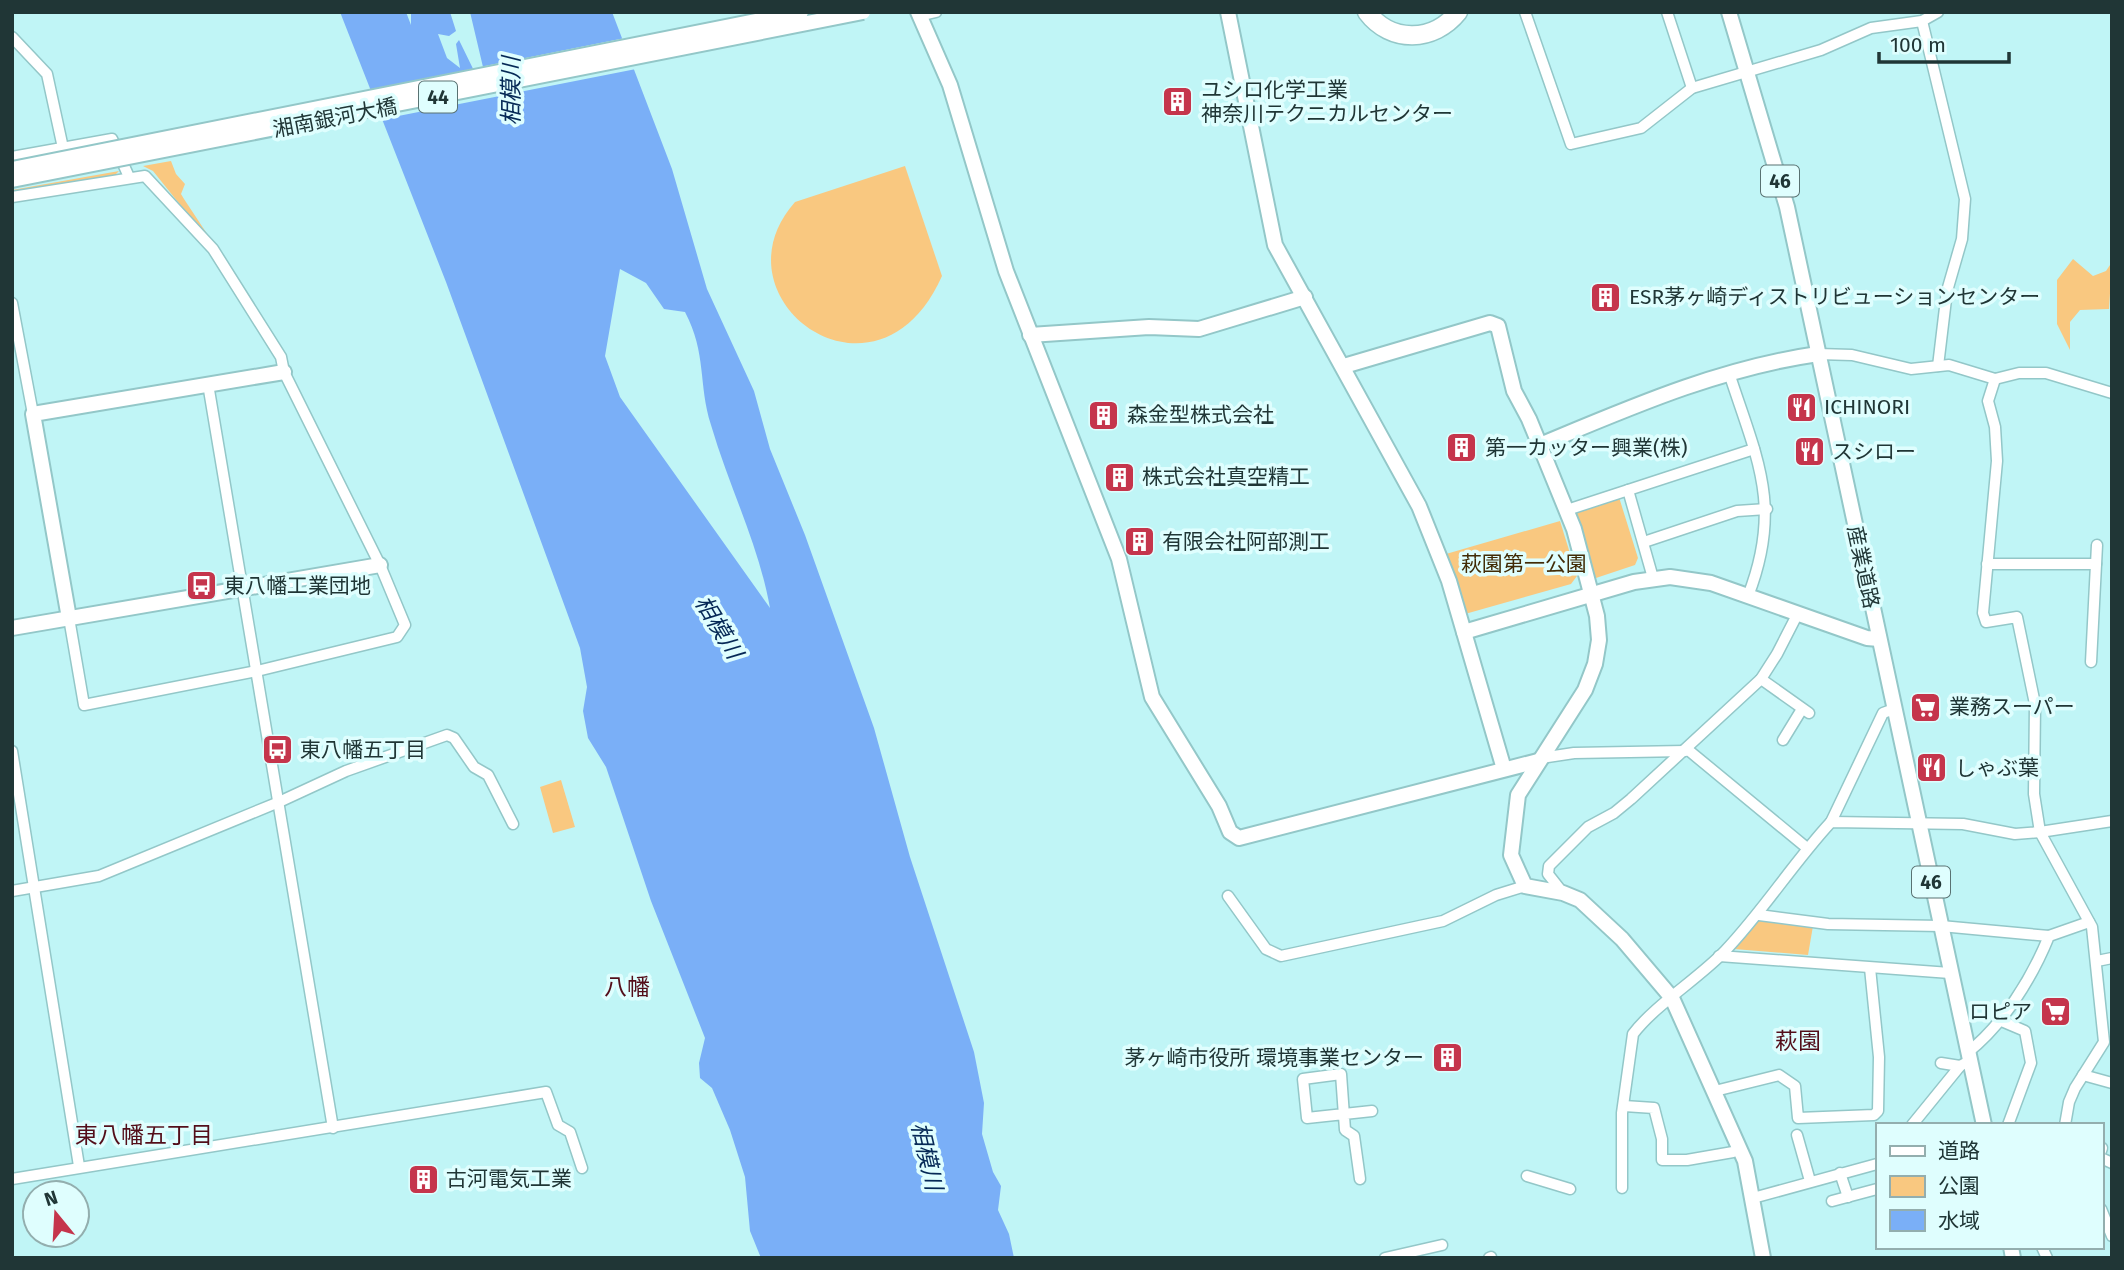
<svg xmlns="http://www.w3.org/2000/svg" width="2124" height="1270" font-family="'Fira Sans','Noto Sans JP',sans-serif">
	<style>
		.green { fill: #f9c880 }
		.water { fill: #7aaff7; fill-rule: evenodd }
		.pier { fill: #c0f5f6 }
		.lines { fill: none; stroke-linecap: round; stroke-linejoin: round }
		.street-casing { stroke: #93c7c8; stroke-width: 13 }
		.secondary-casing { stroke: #93c7c8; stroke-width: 18 }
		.primary-casing { stroke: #93c7c8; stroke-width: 18 }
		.highway-casing { stroke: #93c7c8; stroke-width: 21 }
		.street { stroke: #fff; stroke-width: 10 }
		.secondary { stroke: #fff; stroke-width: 14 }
		.primary { stroke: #fff; stroke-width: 14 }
		.highway { stroke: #fff; stroke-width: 18 }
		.primary-bridge-casing { stroke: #93c7c8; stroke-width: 18; stroke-linecap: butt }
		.primary-bridge { stroke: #fff; stroke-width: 14 }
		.labels { text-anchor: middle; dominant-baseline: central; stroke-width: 7; stroke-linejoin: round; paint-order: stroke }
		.shield { fill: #dffefe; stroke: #597272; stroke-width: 2 }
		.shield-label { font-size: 19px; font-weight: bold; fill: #203636 }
		.poi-label { font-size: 21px; fill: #203636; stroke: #dffefe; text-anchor: start }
		.street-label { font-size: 21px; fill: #203636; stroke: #dffefe }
		.park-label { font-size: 21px; fill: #412b06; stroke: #dffefe }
		.water-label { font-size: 23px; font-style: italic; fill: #062956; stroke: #dffefe }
		.neighbourhood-label { font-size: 23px; fill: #530e1a; stroke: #dffefe }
	</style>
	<rect width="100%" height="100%" fill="#c0f5f6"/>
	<g class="green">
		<polygon points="171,161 176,174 185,184 181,194 184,199 276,338 206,237 153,171 143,166"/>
		<path d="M905,166L942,276C877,422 709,299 795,202Z"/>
		<polygon points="119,171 114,176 12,193 12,190"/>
		<polygon points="2073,259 2093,276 2106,271 2112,262 2109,309 2080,310 2070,322 2070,350 2057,324 2057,280"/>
		<polygon points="1618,494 1638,558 1635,565 1596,578 1590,576 1571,511"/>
		<polygon points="1560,521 1577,576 1571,584 1465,614 1446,554"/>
		<polygon points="561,780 575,827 553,833 540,787"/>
		<polygon points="1764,919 1813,926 1808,955 1734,949 1733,946 1757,921"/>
	</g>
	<path class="water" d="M340,12H406L411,25V12H450L456,31L449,36L438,34L447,58L460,68L456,44L459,40L479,81L487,84L470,12H612L672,169L707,289L754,391L770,449L805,535L874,728L910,857L974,1052L984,1103L982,1134L993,1172L1001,1186L998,1210L1009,1234L1014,1258H761L750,1231L745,1177L730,1130L712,1088L700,1078L699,1063L705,1038L651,901L606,767L588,738L583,711L587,687L580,648L446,282ZM620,269L646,283L664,309L685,312C707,354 698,384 711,425C729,487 759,545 770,608L620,397L605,356Z"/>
	<polygon class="pier" points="625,38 636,69 378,120 367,90 477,68 482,78 480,67"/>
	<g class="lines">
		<defs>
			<g id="street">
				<polyline points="1525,12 1571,144 1641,128 1692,88 1821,50 1871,28 1922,21 1938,12"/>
				<polyline points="1667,12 1692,88"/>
				<polyline points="919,16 936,12"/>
				<polyline points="1922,21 1965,199 1962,239 1947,291 1938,366"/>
				<polyline points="12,37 47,74 63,148"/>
				<polyline points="12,157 112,139 129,177"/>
				<polyline points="12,197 145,176 213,249 281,357 284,372 380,565 405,625 397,637 257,671 84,705 69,618"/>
				<polyline points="12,303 33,414"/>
				<polyline points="1818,354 1852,355 1911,369 1949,365 1995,379 2019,373 2046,373 2112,393"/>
				<path d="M1729,373C1757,459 1783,506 1748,596"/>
				<polyline points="208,384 333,1128"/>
				<polyline points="1628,490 1653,578"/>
				<polyline points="1567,510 1754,449"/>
				<polyline points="1644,542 1737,511 1767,509"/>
				<polyline points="1987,564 2096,564"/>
				<polyline points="2091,662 2097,545"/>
				<polyline points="1761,679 1809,713"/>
				<polyline points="1783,740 1802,709"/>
				<polyline points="1687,749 1807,848"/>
				<polyline points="12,751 79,1166"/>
				<polyline points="1541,758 1574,753 1685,751"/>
				<polyline points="1831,822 1883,713 1894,709"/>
				<polyline points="12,891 99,876 279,802 346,771 447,735 454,738 474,767 488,775 513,824"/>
				<polyline points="1563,893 1548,874 1549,866 1588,827 1614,813 1631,799 1761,679 1777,654 1797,615"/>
				<polyline points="1228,896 1266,949 1281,956 1443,921 1496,895 1525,886"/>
				<polyline points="1759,915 1828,924 1941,926 2049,936"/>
				<polyline points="1719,956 1950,973"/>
				<polyline points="2097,961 2112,958"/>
				<polyline points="1999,1020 2025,1031 2031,1063 2008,1125"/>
				<path d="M1967,1053C2003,1025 2032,978 2049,936L2089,922"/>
				<polyline points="1941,1063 1960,1066"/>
				<polyline points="2083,1075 2112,1083"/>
				<polyline points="1715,1091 1779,1075 1795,1086 1798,1118 1874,1115 1878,1111 1879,1057 1870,968"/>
				<polyline points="1624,1106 1654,1108 1662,1139 1662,1160 1687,1160 1733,1152"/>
				<polyline points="1912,1125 1960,1066 1969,1061"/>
				<polyline points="2065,1125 2069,1102 2075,1088 2104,1042 2092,927 2040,832 2112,821"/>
				<polyline points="1797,1135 1810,1181"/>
				<polyline points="2101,1151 2102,1148"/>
				<polyline points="2101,1158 2112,1163"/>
				<polyline points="1840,1173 1848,1197"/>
				<polyline points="1527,1176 1570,1189"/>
				<polyline points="12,1179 546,1092 558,1125 570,1132 582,1168"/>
				<polyline points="1360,1179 1354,1136 1345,1130 1341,1074 1303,1079 1307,1118 1372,1111"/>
				<path d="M1622,1188V1113L1633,1034C1655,1005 1698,979 1725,951C1764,910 1793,863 1831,822L1963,824L2015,834L2040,832L2034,794L2035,704L2017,617L1986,622L1983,613L1997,461L1995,427L1988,401L1995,379"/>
				<polyline points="1753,1198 1877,1164"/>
				<polyline points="1832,1201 1877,1189"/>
				<polyline points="2101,1209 2112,1236"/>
				<polyline points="2042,1247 2047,1258"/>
				<polyline points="1385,1258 1442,1245"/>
				<polyline points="1489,1258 1491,1257"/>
			</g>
			<g id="secondary">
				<polyline points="918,12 950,85 1006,271 1119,559 1152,697 1219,806 1230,832 1239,838 1538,761"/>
				<polyline points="1228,12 1275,245 1419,506 1449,581 1504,769"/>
				<polyline points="1030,335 1149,327 1199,329 1305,297"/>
				<polyline points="1344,366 1490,323 1498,326 1514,391 1529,419 1574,529 1597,616 1599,640 1595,664 1585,690 1518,795 1511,855 1525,886 1563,893 1580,900 1622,939 1672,998 1745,1161 1763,1258"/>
				<path d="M1540,445C1631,407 1720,368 1818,354"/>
				<polyline points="69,618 33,414 284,372"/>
				<polyline points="12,628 380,565"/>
				<polyline points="1464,632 1634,582 1670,577 1711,583 1867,638 1879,639"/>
			</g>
			<g id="primary">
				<polyline points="1729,12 1787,207 1984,1125"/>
				<polyline points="2011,1247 2013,1258"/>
			</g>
			<path id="highway" d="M1367,12C1391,44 1434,42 1458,12"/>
		</defs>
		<use href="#street" class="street-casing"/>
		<use href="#secondary" class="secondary-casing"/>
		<use href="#primary" class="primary-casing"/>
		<use href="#highway" class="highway-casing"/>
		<use href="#street" class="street"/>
		<use href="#secondary" class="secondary"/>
		<use href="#primary" class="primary"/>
		<use href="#highway" class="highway"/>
		<defs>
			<g id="primary-bridge">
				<polyline points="12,169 801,12"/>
				<polyline points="12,180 863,12"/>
			</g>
		</defs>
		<use href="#primary-bridge" class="primary-bridge-casing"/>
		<use href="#primary-bridge" class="primary-bridge"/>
	</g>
	<defs>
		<symbol id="building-square" viewBox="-11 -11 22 22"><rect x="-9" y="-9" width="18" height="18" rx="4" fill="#c5354c" stroke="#dffefe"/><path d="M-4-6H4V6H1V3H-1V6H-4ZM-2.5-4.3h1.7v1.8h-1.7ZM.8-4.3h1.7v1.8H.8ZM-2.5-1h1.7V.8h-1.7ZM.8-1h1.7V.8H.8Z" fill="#fff"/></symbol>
		<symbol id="restaurant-square" viewBox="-11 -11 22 22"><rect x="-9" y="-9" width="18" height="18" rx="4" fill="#c5354c" stroke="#dffefe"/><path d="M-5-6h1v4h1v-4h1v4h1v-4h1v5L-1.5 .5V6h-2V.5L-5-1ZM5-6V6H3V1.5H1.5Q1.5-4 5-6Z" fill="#fff"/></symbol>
		<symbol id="bus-square" viewBox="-11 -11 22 22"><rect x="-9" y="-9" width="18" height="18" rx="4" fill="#c5354c" stroke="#dffefe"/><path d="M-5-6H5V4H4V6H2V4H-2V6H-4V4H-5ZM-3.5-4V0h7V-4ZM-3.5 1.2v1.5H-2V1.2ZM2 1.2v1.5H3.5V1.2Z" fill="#fff"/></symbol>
		<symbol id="supermarket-square" viewBox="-11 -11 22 22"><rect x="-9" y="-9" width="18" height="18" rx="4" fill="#c5354c" stroke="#dffefe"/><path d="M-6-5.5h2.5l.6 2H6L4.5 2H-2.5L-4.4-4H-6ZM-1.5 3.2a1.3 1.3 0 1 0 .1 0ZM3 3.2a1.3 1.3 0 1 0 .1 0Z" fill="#fff"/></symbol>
	</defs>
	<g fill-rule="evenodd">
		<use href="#building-square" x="1160" y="84" width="35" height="35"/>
		<use href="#building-square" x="1588" y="280" width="35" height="35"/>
		<use href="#restaurant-square" x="1784" y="390" width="35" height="35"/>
		<use href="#building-square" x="1086" y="398" width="35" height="35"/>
		<use href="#building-square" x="1444" y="430" width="35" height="35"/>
		<use href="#restaurant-square" x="1792" y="434" width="35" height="35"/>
		<use href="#building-square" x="1102" y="460" width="35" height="35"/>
		<use href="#building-square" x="1122" y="524" width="35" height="35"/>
		<use href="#bus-square" x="184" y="568" width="35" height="35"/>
		<use href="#supermarket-square" x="1908" y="690" width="35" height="35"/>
		<use href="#bus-square" x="260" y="732" width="35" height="35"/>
		<use href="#restaurant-square" x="1914" y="750" width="35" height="35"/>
		<use href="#supermarket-square" x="2038" y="994" width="35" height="35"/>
		<use href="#building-square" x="1430" y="1040" width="35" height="35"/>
		<use href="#building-square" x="406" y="1162" width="35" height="35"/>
	</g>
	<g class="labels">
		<g class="shield">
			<rect x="419" y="81.5" width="38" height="31" rx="5"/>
			<rect x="1761" y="165.5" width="38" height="31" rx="5"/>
			<rect x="1912" y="866.5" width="38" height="31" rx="5"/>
		</g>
		<g class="shield-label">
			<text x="438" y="97">44</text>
			<text x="1780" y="181">46</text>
			<text x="1931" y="882">46</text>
		</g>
		<g class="poi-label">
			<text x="1201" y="90">ユシロ化学工業<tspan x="1201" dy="24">神奈川テクニカルセンター</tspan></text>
			<text x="1629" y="297">ESR茅ヶ崎ディストリビューションセンター</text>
			<text x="1824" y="407">ICHINORI</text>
			<text x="1127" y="415">森金型株式会社</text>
			<text x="1485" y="448">第一カッター興業(株)</text>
			<text x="1832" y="452">スシロー</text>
			<text x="1142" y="477">株式会社真空精工</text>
			<text x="1162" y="542">有限会社阿部測工</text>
			<text x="224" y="586">東八幡工業団地</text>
			<text x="1949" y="707">業務スーパー</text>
			<text x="300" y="750">東八幡五丁目</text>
			<text x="1955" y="768">しゃぶ葉</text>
			<text x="2032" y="1012" text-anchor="end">ロピア</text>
			<text x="1424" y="1058" text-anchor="end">茅ヶ崎市役所 環境事業センター</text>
			<text x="446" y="1179">古河電気工業</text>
		</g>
		<g class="street-label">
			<text transform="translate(335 118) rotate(-11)">湘南銀河大橋</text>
			<text transform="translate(1863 567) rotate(78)">産業道路</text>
		</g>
		<g class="park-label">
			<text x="1524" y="564">萩園第一公園</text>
		</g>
		<g class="water-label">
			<text transform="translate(511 91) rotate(-90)">相模川</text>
			<text transform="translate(719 627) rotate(59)">相模川</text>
			<text transform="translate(927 1156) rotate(77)">相模川</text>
		</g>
		<g class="neighbourhood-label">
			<text x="627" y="987">八幡</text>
			<text x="1798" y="1041">萩園</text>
			<text x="144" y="1135">東八幡五丁目</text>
		</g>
	</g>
	<rect width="2124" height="1270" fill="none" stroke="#203636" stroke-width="28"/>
	<rect x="1876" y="1123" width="228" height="126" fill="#dffefe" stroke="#93aeae" stroke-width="2"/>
	<rect x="1890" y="1146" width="35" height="10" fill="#ffffff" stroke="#93aeae" stroke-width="2"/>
	<text x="1938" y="1158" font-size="21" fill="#203636">道路</text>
	<rect x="1890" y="1176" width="35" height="21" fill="#f9c880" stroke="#93aeae" stroke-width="2"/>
	<text x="1938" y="1193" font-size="21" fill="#203636">公園</text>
	<rect x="1890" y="1210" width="35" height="21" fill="#7aaff7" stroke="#93aeae" stroke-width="2"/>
	<text x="1938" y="1228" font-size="21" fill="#203636">水域</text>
	<g transform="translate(56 1214) rotate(342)"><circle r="33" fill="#dffefe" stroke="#93aeae" stroke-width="2"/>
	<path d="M0-5L12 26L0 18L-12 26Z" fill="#c5354c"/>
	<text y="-10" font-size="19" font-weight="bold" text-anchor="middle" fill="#203636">N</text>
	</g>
	<path d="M1879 52v10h130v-10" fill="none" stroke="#203636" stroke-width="3.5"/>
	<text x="1890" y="52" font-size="21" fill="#203636" stroke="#dffefe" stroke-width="5" paint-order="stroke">100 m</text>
</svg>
